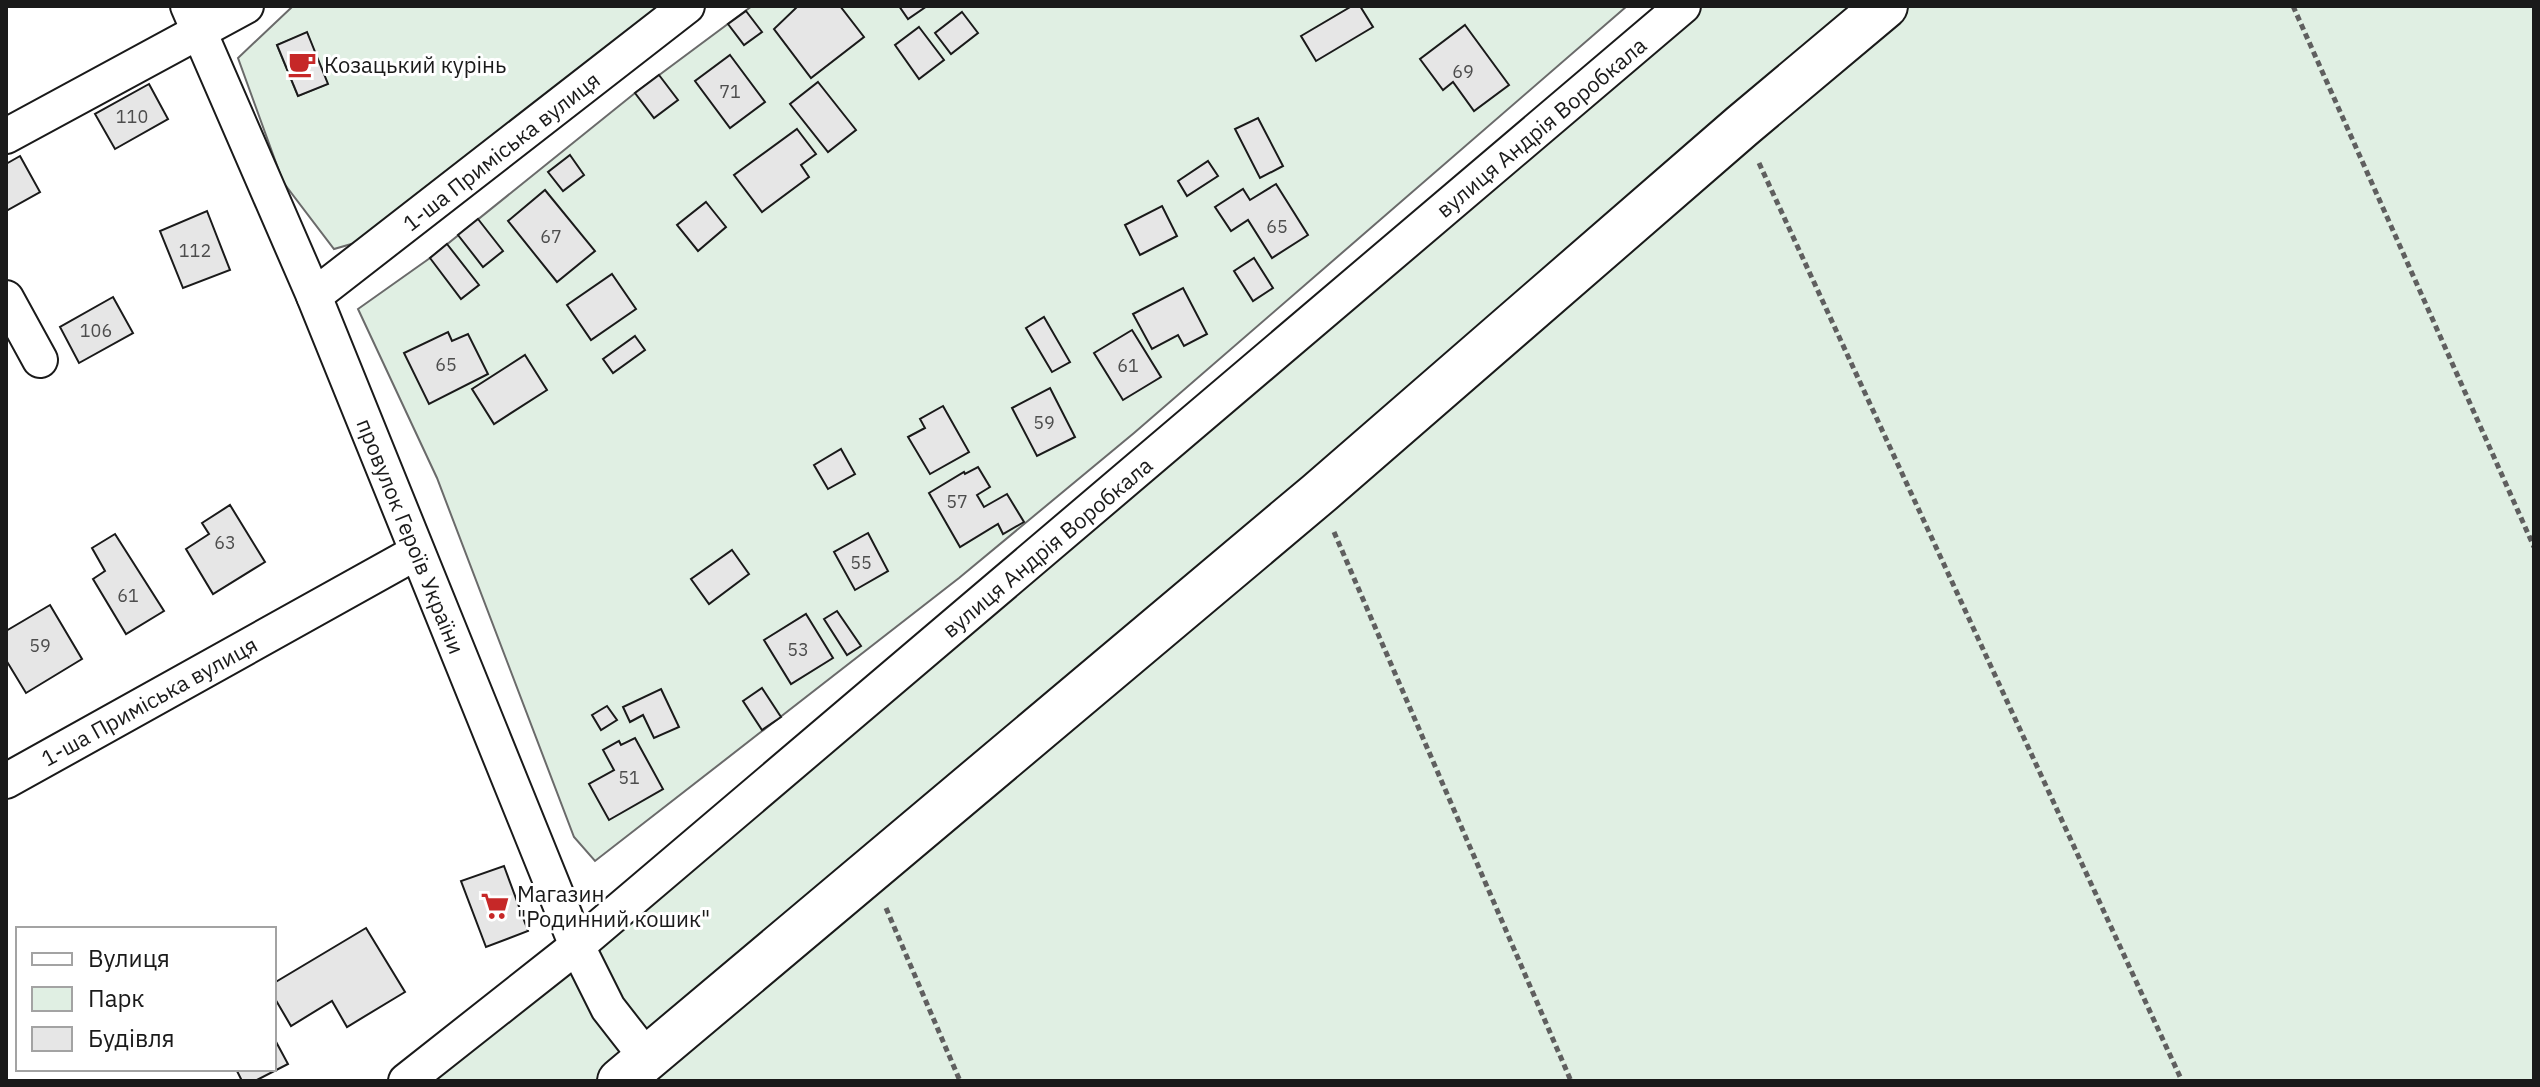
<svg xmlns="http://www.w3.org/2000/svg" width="2540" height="1087" font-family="'IBM Plex Sans',sans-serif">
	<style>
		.green { fill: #e0efe3; stroke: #6a6a6a; stroke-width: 2; fill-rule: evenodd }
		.building { fill: #e6e6e6; stroke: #1a1a1a; stroke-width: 2 }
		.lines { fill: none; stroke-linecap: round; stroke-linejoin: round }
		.minor-casing { stroke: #1a1a1a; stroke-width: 38 }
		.primary-casing { stroke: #1a1a1a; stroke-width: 48 }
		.path { stroke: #5f5f5f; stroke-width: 5; stroke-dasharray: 6 4; stroke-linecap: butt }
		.minor { stroke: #fff; stroke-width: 34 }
		.primary { stroke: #fff; stroke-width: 44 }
		.labels { text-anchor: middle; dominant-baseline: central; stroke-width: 6; stroke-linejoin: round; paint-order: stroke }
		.number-label { font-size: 18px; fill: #4d4d4d }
		.poi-label { font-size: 22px; fill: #1a1a1a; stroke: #fff; text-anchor: start }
		.street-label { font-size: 22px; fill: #1a1a1a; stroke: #fff }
	</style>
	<rect width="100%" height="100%" fill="#fff"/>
	<g class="green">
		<path d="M293,6H672L379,236L334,249L283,182L238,58ZM307,33L327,84L298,96L277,45Z"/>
		<polygon points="752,6 1627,6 1134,433 959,578 595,861 574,837 437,478 358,309 430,258 635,93"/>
		<polygon points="1683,6 2534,6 2534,1081 406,1081"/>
	</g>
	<g class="building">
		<polygon points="798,6 840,6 864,37 811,78 774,29"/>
		<polygon points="899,6 927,6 908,19"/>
		<polygon points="1352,6 1360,6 1373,27 1316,61 1301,36"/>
		<polygon points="746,11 762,32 744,45 728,24"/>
		<polygon points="962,12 978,33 951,54 935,33"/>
		<polygon points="1465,25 1509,85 1474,111 1453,82 1443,90 1420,59"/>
		<polygon points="919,27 944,60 919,79 895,45"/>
		<polygon points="307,32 328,84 298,96 277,45"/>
		<polygon points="730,55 765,102 730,128 695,81"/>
		<polygon points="659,75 678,100 654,118 635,93"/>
		<polygon points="818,82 856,130 828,152 790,104"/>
		<polygon points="149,84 168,119 115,149 95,114"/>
		<polygon points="1258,118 1283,166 1260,178 1235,129"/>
		<polygon points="797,129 816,154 801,165 809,177 762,212 734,175"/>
		<polygon points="570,155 584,175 563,191 548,172"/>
		<polygon points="20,156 40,192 6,211 6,164"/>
		<polygon points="1208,161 1218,176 1187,196 1178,181"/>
		<polygon points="1276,184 1308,235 1272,258 1248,220 1231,231 1215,207 1243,189 1250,200"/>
		<polygon points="545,190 595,251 557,282 508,221"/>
		<polygon points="706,202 726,227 698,251 677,225"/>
		<polygon points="1162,206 1177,236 1140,255 1125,225"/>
		<polygon points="207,211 230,270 183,288 160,231"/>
		<polygon points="478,219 503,251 483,267 458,235"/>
		<polygon points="447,244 479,285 461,299 430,258"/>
		<polygon points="1254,258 1273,288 1253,301 1234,271"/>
		<polygon points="612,274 636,309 591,340 567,305"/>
		<polygon points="1183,288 1207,334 1184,346 1178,335 1152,349 1133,314"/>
		<polygon points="113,297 133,333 79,363 60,327"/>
		<polygon points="1044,317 1070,362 1052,372 1026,328"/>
		<polygon points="1132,330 1161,377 1123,400 1094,353"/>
		<polygon points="448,332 452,341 468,334 488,374 429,404 404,353"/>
		<polygon points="635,336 645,350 613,373 603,359"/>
		<polygon points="525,355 547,390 494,424 472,389"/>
		<polygon points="1050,388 1075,437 1037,456 1012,408"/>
		<polygon points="943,406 969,452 930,474 908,437 925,428 920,419"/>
		<polygon points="841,449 855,474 828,489 814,465"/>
		<polygon points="978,467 990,487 977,495 984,507 1007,494 1024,522 1003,534 998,524 960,547 929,493 964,472 965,474"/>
		<polygon points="230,505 265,562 213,594 186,549 209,534 202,523"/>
		<polygon points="868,533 888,571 855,590 834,552"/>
		<polygon points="115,534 164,611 126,634 93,579 105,571 92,548"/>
		<polygon points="732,550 749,574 709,604 691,579"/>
		<polygon points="50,605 82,659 26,693 6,660 6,631"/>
		<polygon points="837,611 861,646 847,655 824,619"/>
		<polygon points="806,614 833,658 791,684 764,640"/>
		<polygon points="762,688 781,717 762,730 743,701"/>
		<polygon points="661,689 679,727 654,738 643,715 630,722 623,707"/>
		<polygon points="607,706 617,720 601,730 592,715"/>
		<polygon points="635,738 663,789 609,820 589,784 614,770 603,750 619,741 621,745"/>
		<polygon points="504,866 528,931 486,947 461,881"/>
		<polygon points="366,928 405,992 347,1027 332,1001 291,1026 274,997 274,983"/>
		<polygon points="274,1038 288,1064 255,1081 242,1081 236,1069 274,1069"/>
	</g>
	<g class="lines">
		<defs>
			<g id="minor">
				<polyline points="188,6 314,296 577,946 608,1008 647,1058"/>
				<polyline points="6,136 246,6"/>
				<polyline points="314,296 687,6"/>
				<polyline points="6,298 40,360"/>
				<polyline points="6,781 417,552"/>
				<polyline points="406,1081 577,946 1683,6"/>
			</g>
			<polyline id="primary" points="620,1081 1318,494 1742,126 1885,6"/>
		</defs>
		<use href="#minor" class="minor-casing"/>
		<use href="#primary" class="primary-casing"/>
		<g class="path">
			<polyline points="2293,6 2534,547"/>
			<polyline points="1759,163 2182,1081"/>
			<polyline points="1334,532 1571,1081"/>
			<polyline points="886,908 960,1081"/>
		</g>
		<use href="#minor" class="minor"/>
		<use href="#primary" class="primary"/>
	</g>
	<defs>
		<symbol id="cafe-bare" viewBox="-9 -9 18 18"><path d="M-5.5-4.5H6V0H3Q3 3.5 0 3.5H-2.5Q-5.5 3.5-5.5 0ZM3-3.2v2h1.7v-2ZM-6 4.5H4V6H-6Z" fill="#c62828" stroke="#fff" stroke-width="2.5" paint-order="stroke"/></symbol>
		<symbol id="supermarket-bare" viewBox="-9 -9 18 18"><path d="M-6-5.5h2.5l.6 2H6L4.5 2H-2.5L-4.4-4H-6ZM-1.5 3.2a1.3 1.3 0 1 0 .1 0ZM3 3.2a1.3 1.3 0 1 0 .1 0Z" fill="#c62828" stroke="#fff" stroke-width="2.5" paint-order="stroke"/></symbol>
	</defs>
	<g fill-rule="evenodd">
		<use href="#cafe-bare" x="282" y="44" width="40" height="40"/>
		<use href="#supermarket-bare" x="475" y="886" width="40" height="40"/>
	</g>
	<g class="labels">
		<g class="number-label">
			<text x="1463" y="71">69</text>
			<text x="730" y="91">71</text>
			<text x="132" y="116">110</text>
			<text x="1277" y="226">65</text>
			<text x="551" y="236">67</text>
			<text x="195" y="250">112</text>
			<text x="96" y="330">106</text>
			<text x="446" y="364">65</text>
			<text x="1128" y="365">61</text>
			<text x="1044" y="422">59</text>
			<text x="957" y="501">57</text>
			<text x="225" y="542">63</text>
			<text x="861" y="562">55</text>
			<text x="128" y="595">61</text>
			<text x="40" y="645">59</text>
			<text x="798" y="649">53</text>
			<text x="629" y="777">51</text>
		</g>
		<g class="poi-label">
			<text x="324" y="64">Козацький курінь</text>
			<text x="517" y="893">Магазин<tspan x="517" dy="25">"Родинний кошик"</tspan></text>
		</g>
		<g class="street-label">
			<text transform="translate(1541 127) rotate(-40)">вулиця Андрія Воробкала</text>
			<text transform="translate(501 151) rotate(-38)">1-ша Приміська вулиця</text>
			<text transform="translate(411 536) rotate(68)">провулок Героїв України</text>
			<text transform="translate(1047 547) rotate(-40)">вулиця Андрія Воробкала</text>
			<text transform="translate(149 701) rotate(-29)">1-ша Приміська вулиця</text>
		</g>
	</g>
	<rect width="2540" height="1087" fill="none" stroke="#1a1a1a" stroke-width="16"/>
	<rect x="16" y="927" width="260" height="144" fill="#ffffff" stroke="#a3a3a3" stroke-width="2"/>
	<rect x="32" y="953" width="40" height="12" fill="#ffffff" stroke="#a3a3a3" stroke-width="2"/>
	<text x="88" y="967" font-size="24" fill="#1a1a1a">Вулиця</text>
	<rect x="32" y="987" width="40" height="24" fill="#e0efe3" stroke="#a3a3a3" stroke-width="2"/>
	<text x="88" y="1007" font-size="24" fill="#1a1a1a">Парк</text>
	<rect x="32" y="1027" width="40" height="24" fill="#e6e6e6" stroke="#a3a3a3" stroke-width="2"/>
	<text x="88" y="1047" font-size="24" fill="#1a1a1a">Будівля</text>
</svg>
